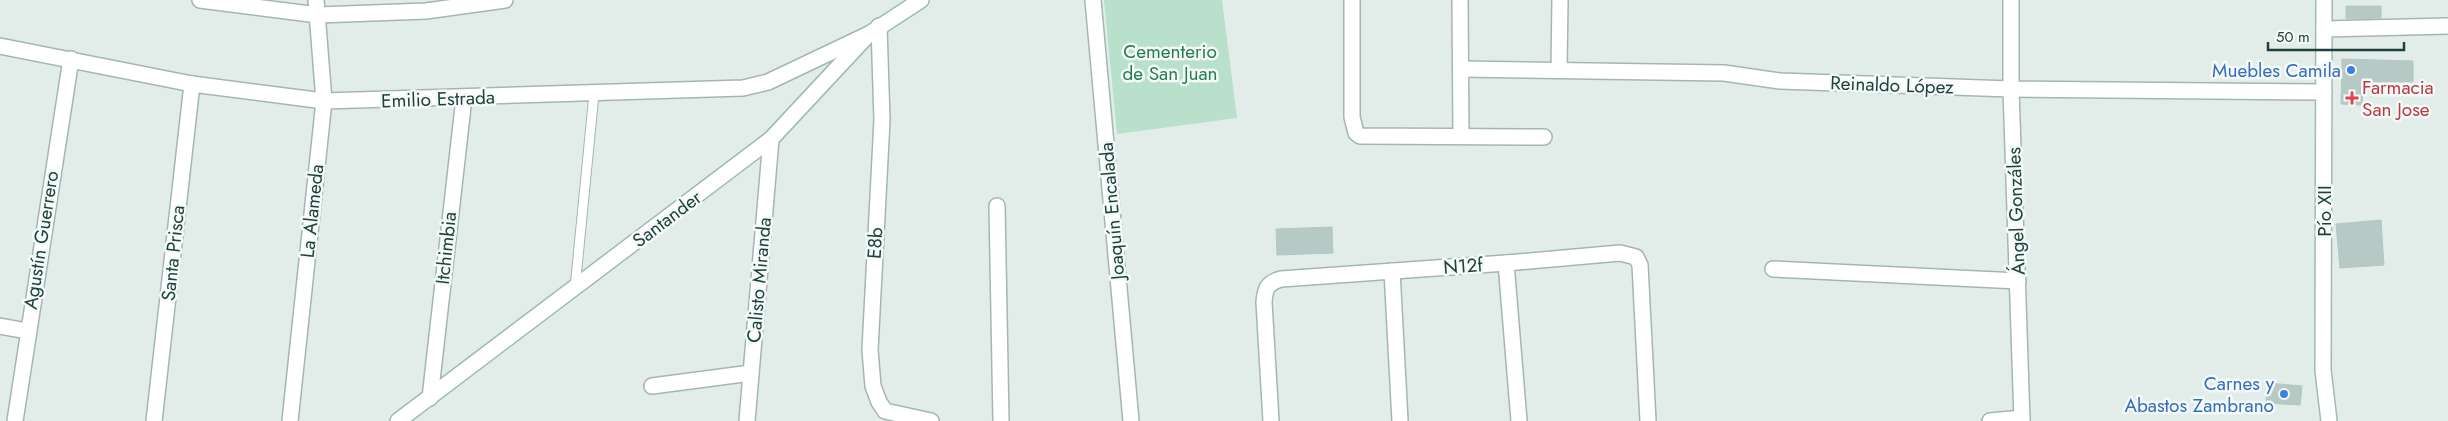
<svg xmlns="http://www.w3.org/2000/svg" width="2448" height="421" font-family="Jost,sans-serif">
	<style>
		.green { fill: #b9e0cb }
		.building { fill: #b7c9c4; stroke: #b4c8c3 }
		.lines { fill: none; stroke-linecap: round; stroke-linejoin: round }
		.lane-casing { stroke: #a4b6b3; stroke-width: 11 }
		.street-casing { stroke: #a4b6b3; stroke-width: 18 }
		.secondary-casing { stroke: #9fbab5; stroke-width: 18 }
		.lane { stroke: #fff; stroke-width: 9 }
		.street { stroke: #fff; stroke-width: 15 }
		.secondary { stroke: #fff; stroke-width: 15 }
		.shop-dot { fill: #3f7fe0; stroke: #f3faf7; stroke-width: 2 }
		.health-dot { fill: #e0444e; stroke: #f3faf7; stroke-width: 2 }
		.labels { text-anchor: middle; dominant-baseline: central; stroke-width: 5; stroke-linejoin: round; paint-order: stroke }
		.park-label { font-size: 19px; fill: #277b56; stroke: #f3faf7 }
		.shop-label { font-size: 19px; fill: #366cbe; stroke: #f3faf7; text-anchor: end }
		.street-label { font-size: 19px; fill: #20403d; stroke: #f3faf7 }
		.health-label { font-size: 19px; fill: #be3a42; stroke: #f3faf7; text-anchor: start }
	</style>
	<rect width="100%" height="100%" fill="#e2edea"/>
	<polygon class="green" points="1104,0 1222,0 1237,118 1117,134"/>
	<g class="building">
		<polygon points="2346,6 2381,6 2381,18 2346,19"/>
		<polygon points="2342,59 2413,61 2413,82 2363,82 2362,105 2341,104"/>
		<polygon points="2381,220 2384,265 2340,268 2336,224"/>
		<polygon points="1332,227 1333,253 1277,255 1276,229"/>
		<polygon points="2267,383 2302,386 2300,405 2266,403"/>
	</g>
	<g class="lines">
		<defs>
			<polyline id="lane" points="575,288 594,94"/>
			<g id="street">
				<polyline points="200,0 318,15 426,11 505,0"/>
				<polyline points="1093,0 1131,421"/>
				<polyline points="1352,0 1352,117 1356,133 1360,136 1544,137"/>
				<polyline points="1460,0 1461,136"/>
				<polyline points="2011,0 2011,89 2022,421"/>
				<polyline points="879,26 882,120 870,350 873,386 879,402 885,411 931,421"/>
				<polyline points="2324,29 2448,26"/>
				<polyline points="0,46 192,84 324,101 743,88 768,82 869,34"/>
				<polyline points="1461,69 1724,73 1780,81 2011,89 2324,92"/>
				<polyline points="1559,69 1560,0"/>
				<polyline points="997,206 1001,421"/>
				<polyline points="1506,263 1519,421"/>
				<polyline points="1773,269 2018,281"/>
				<polyline points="1392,271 1400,421"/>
				<polyline points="0,326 27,331"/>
				<polyline points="652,386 751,373"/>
				<polyline points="430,398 464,98"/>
				<polyline points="15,421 71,59"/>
				<polyline points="154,421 192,84"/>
				<polyline points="290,421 324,101 316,0"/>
				<polyline points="747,421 771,139"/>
				<path d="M1271,421L1264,302C1265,289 1267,283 1281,279L1506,263L1620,253L1636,257L1640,265L1648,421"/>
				<polyline points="1990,421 2022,418"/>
			</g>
			<g id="secondary">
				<polyline points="2324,0 2323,370 2329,421"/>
				<polyline points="398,421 771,139 869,34 921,0"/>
			</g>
		</defs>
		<use href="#lane" class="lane-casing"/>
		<use href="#street" class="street-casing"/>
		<use href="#secondary" class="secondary-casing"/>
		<use href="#lane" class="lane"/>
		<use href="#street" class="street"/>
		<use href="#secondary" class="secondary"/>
	</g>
	<g class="shop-dot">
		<circle cx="2351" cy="70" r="5"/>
		<circle cx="2284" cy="394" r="5"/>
	</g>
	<path class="health-dot" d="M2349.5 90.5h5v5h5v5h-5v5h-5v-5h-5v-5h5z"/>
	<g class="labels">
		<g class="park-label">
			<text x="1170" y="51">Cementerio<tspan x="1170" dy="22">de San Juan</tspan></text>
		</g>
		<g class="shop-label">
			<text x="2341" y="70">Muebles Camila</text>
			<text x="2274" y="383">Carnes y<tspan x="2274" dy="22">Abastos Zambrano</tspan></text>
		</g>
		<g class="street-label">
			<text transform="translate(1892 85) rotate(2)">Reinaldo López</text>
			<text transform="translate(438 99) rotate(-2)">Emilio Estrada</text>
			<text transform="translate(312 211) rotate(-84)">La Alameda</text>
			<text transform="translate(1112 211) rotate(-95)">Joaquín Encalada</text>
			<text transform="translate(2016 211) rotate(-92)">Ángel Gonzáles</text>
			<text transform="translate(2324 211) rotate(-90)">Pío XII</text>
			<text transform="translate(667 219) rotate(-37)">Santander</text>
			<text transform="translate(41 240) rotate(-81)">Agustín Guerrero</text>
			<text transform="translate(875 243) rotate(-86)">E8b</text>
			<text transform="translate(446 248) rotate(-84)">Itchimbia</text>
			<text transform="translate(173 253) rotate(-84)">Santa Prisca</text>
			<text transform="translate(1463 266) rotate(-4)">N12f</text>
			<text transform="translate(759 280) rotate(-85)">Calisto Miranda</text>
		</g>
		<g class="health-label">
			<text x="2362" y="87">Farmacia<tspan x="2362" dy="22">San Jose</tspan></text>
		</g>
	</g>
	<path d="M2268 42v8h136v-8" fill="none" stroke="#20403d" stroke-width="2.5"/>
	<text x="2276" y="42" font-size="15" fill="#20403d" stroke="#f3faf7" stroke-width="4" paint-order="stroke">50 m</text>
</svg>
